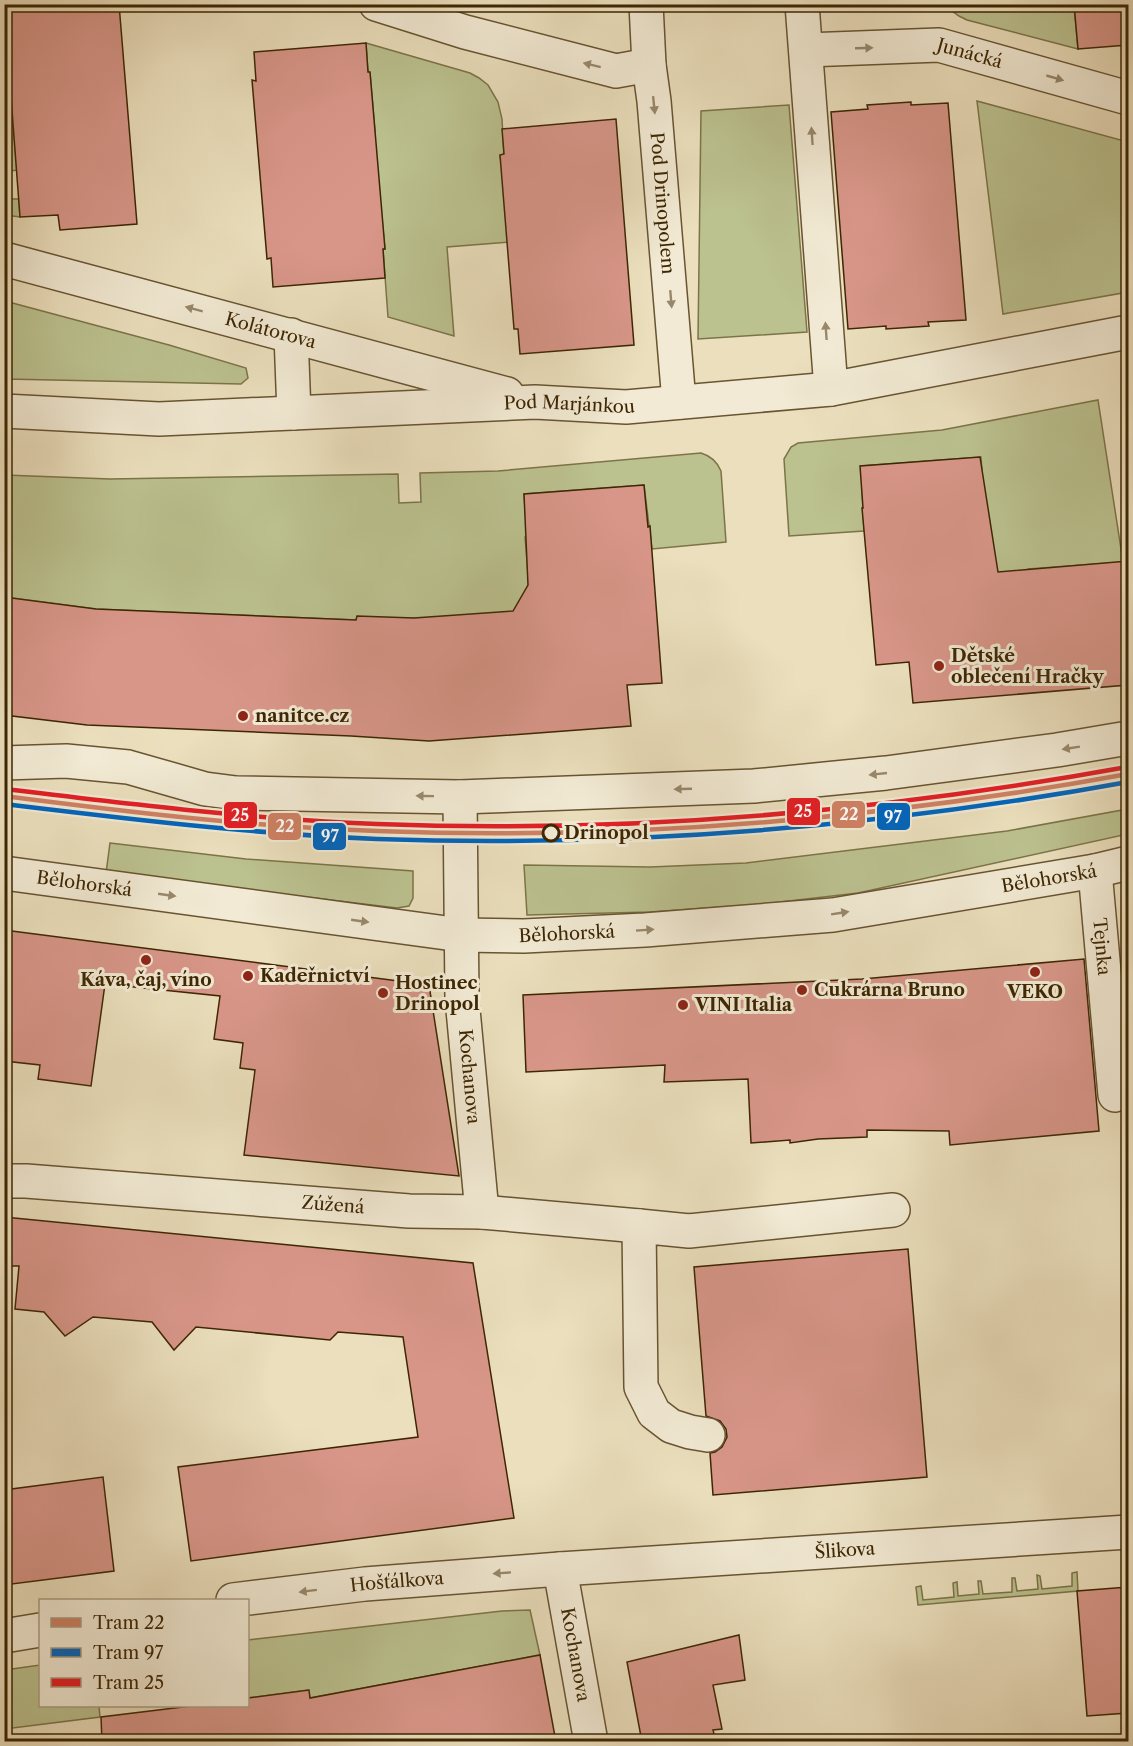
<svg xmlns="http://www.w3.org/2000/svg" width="1133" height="1746" font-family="'Libre Caslon Text',serif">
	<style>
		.green { fill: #bbc18f; stroke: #7c7448; stroke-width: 1.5 }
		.building { fill: #d89689; stroke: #3d2602; stroke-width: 1.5 }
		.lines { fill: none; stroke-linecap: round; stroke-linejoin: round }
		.minor-casing { stroke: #685431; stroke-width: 36 }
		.minor { stroke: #f2ead4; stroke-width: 33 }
		.tram-1-casing { stroke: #f2ead4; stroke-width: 9 }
		.tram-2-casing { stroke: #f2ead4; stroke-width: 9 }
		.tram-3-casing { stroke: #f2ead4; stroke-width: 9 }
		.tram-1 { stroke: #cf8163; stroke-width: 4.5 }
		.tram-2 { stroke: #0065bd; stroke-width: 4.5 }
		.tram-3 { stroke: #e31e25; stroke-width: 4.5 }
		.oneway { fill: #98886b }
		.poi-dot { fill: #8f2418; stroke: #f2ead4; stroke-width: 2 }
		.stop-dot { fill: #f2ead4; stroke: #3d2602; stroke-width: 3 }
		.labels { text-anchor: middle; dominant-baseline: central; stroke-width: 6; stroke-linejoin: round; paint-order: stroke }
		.street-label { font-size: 18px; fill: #3d2602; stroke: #f2ead4 }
		.poi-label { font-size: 18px; font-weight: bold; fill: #3d2602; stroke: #f2ead4; text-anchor: start }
		.stop-label { font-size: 18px; font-weight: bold; fill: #3d2602; stroke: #f2ead4; text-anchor: start }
		.line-badge { stroke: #f2ead4; stroke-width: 2 }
		.badge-label { font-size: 16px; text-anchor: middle; font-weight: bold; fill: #fff }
	</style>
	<rect width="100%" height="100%" fill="#ebdfbd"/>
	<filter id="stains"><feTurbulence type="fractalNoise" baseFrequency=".00333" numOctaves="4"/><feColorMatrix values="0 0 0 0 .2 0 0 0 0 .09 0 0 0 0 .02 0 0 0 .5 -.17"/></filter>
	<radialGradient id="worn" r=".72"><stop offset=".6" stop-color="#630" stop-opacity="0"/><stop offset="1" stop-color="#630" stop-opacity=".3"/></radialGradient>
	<g class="green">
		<polygon points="944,5 1074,5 1078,49 967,20 959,16"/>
		<polygon points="4,14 17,170 6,172 9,199 19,199 20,217 5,215"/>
		<polygon points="366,43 470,73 479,78 488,85 498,102 502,119 504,154 500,155 511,242 447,247 454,336 388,317 383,249 385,249 373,132 375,131 370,73 368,72"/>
		<polygon points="977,101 1128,142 1128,292 1003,314"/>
		<polygon points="789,105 807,332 698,339 701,111"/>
		<polygon points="5,301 169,345 246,368 248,378 241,384 5,379"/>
		<polygon points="1098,400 1123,562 1028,569 994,586 984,498 981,457 861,466 864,531 789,536 784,459 791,447 798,443 942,430"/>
		<path d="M701,453C711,456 717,461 721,471L726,542L652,549L644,485L524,494L527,536L525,537L532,623L420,618L356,620L96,609L5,597V475L110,479L398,474L399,503L421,502L420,473L498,471Z"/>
		<polygon points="1128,809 1128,834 858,893 763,904 650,912 527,915 524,865 650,867 746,863 1007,831"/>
		<polygon points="110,843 246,859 413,871 413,898 409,906 397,908 106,873"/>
		<polygon points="1077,1572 1078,1591 918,1605 916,1587 921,1586 923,1600 954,1597 953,1583 957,1582 958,1596 979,1594 978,1581 981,1581 983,1594 1012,1592 1012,1578 1015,1578 1017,1591 1038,1589 1037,1575 1040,1576 1042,1589 1072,1586 1072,1573"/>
		<polygon points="530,1610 540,1655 310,1698 308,1690 248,1698 248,1640 502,1611"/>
		<polygon points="40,1665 40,1706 99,1706 100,1717 5,1729 5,1670"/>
	</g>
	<g class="building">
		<polygon points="4,4 119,4 137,224 60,230 58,215 20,217"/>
		<polygon points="1074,4 1128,4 1128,45 1078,49"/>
		<polygon points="366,43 368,72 370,72 385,249 383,249 385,278 273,287 271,258 267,259 252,80 256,81 254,52"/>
		<polygon points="911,102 911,105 948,103 966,320 928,322 929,326 886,329 886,326 848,329 831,112 868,109 867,105"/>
		<polygon points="616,119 634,345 520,354 518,329 514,329 500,155 504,154 502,129"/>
		<polygon points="980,457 998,572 1128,561 1128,685 913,703 909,662 876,665 862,508 863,508 860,466"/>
		<polygon points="644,485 648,527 650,526 662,683 627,685 631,726 429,741 351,736 87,725 4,715 4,597 96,609 356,620 357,616 414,618 513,611 528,585 524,494"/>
		<polygon points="4,930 429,985 459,1176 244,1155 255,1070 240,1068 243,1043 214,1039 220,996 105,984 91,1086 38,1079 40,1065 4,1061"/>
		<polygon points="1084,959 1099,1131 950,1145 949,1131 867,1130 867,1137 818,1139 790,1143 790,1140 751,1143 748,1079 664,1082 665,1065 526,1072 523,995 862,979"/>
		<polygon points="4,1217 473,1263 514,1518 191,1561 178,1467 418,1437 403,1337 338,1332 330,1340 196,1327 174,1350 152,1322 93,1317 65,1336 44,1312 15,1309 19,1266 4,1266"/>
		<polygon points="908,1249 927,1477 713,1495 710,1453 715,1452 722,1447 727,1437 726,1429 720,1421 706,1416 694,1267"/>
		<polygon points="103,1477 114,1571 4,1585 4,1490"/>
		<polygon points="1128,1587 1128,1713 1087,1716 1077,1591"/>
		<polygon points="739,1635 745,1680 713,1685 722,1729 713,1730 716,1742 642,1742 627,1662"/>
		<polygon points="540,1655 556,1742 102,1742 101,1717 191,1706 248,1706 248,1698 309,1690 310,1698"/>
	</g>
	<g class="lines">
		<defs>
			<g id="minor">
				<polyline points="376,4 465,32 616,71 649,65"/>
				<path id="s1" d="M646,4L649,65L654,101L679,402"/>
				<polyline points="802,4 831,389"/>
				<path id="s2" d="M806,50L939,45L1128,98"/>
				<path id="s3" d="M4,259L507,394"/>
				<polyline points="291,335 294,413"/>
				<path id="s4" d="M4,411L159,419L535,402L626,407L831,389L1128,332"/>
				<polyline points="4,763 66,761 128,767 205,789 236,793 460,797 754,786 886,773 1057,750 1128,738"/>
				<path id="s5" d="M460,797L462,999L482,1212"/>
				<path id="s6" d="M1095,871L1115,1095"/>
				<path id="s7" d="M4,873L461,935L524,936L645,930L833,915L1095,871L1128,863"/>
				<path id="s8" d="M4,1181H26L409,1211L482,1212L639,1226"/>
				<polyline points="708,1435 690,1432 671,1426 654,1413 641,1387 639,1226 689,1231 893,1210"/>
				<path id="s9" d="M560,1569L591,1742"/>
				<path id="s10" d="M233,1600L365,1584L560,1569L1128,1532"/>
				<polyline points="4,1636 40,1630"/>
			</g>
		</defs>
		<use href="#minor" class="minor-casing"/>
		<use href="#minor" class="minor"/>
		<defs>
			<path id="tram-1" d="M4,796C128,812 252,827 377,831C629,841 880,819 1128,774"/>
			<path id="tram-2" d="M4,804C128,819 253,834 377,839C630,848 880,827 1128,782"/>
			<path id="tram-3" d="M5,789C129,804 252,819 377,824C629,834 879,812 1127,767"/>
		</defs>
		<use href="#tram-1" class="tram-1-casing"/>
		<use href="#tram-2" class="tram-2-casing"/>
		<use href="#tram-3" class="tram-3-casing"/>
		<use href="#tram-1" class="tram-1"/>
		<use href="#tram-2" class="tram-2"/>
		<use href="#tram-3" class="tram-3"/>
	</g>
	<defs><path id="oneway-solid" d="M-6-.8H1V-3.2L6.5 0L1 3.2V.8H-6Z" transform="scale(1.5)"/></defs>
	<g class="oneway">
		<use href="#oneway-solid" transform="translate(864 48) rotate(-2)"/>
		<use href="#oneway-solid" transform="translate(592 65) rotate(-166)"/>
		<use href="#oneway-solid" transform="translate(1055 78) rotate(16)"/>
		<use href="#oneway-solid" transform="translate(654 105) rotate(84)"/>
		<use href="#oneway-solid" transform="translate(812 136) rotate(-94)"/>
		<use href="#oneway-solid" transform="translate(671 299) rotate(85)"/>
		<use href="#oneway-solid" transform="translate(194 309) rotate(-165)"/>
		<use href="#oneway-solid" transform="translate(826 331) rotate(-94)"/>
		<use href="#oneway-solid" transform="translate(1071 748) rotate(171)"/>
		<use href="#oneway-solid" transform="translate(878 774) rotate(174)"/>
		<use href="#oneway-solid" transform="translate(683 789) rotate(178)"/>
		<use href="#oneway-solid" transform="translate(425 796) rotate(-179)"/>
		<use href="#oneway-solid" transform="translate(167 895) rotate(8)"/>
		<use href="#oneway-solid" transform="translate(840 913) rotate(-9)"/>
		<use href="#oneway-solid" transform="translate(360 921) rotate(8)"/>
		<use href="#oneway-solid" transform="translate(645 930) rotate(-4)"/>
		<use href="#oneway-solid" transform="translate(502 1573) rotate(176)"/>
		<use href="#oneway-solid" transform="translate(308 1591) rotate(173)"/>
	</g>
	<g class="poi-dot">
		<circle cx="939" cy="666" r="6"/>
		<circle cx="243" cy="716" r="6"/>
		<circle cx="146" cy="960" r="6"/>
		<circle cx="1035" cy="972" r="6"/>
		<circle cx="248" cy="976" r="6"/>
		<circle cx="802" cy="990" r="6"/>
		<circle cx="383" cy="993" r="6"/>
		<circle cx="683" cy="1005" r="6"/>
	</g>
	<circle class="stop-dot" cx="551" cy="833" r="8"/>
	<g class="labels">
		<g class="street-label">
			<text stroke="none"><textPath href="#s2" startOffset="165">Junácká</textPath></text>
			<text stroke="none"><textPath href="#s1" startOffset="200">Pod Drinopolem</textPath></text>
			<text stroke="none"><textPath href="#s3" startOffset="276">Kolátorova</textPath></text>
			<text stroke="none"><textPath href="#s4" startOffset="566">Pod Marjánkou</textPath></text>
			<text stroke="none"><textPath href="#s7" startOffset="1053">Bělohorská</textPath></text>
			<text stroke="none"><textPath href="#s7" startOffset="81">Bělohorská</textPath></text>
			<text stroke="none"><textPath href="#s7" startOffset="567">Bělohorská</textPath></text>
			<text stroke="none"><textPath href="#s6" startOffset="76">Tejnka</textPath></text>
			<text stroke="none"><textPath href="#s5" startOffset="280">Kochanova</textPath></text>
			<text stroke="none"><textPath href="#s8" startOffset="330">Zúžená</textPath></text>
			<text stroke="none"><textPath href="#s10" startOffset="614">Šlikova</textPath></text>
			<text stroke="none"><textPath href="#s10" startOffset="165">Hošťálkova</textPath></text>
			<text stroke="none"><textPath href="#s9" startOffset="87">Kochanova</textPath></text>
		</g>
		<g class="poi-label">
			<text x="951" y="656">Dětské<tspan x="951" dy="21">oblečení Hračky</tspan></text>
			<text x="255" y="716">nanitce.cz</text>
			<text x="260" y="976">Kadeřnictví</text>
			<text x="146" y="980" text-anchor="middle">Káva, čaj, víno</text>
			<text x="395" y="983">Hostinec<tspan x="395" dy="21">Drinopol</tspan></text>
			<text x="814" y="990">Cukrárna Bruno</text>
			<text x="1035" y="992" text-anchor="middle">VEKO</text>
			<text x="695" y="1005">VINI Italia</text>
		</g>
		<g class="stop-label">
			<text x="564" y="833">Drinopol</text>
		</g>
	</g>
	<g class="line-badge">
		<rect x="786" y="797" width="35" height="29" rx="6" fill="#e31e25"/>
		<rect x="831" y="800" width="35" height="29" rx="6" fill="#cf8163"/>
		<rect x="223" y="801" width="35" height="28" rx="6" fill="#e31e25"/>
		<rect x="876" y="802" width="35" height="29" rx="6" fill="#0065bd"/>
		<rect x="267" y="812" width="35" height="29" rx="6" fill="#cf8163"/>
		<rect x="312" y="822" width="35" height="29" rx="6" fill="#0065bd"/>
	</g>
	<g class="badge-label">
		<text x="803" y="817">25</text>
		<text x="849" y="820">22</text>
		<text x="240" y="821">25</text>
		<text x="893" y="823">97</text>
		<text x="285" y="832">22</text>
		<text x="330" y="842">97</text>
	</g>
	<rect width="1133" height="1746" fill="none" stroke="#ebdfbd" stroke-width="24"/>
	<rect x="6" y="6" width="1121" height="1734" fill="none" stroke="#3d2602" stroke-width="3"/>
	<rect x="12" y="12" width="1109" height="1722" fill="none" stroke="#3d2602" stroke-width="1.5"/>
	<rect x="39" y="1599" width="210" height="108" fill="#f2ead4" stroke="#aa9c80" stroke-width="1.5"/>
	<rect x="51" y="1618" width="30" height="9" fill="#cf8163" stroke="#aa9c80" stroke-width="1.5"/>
	<text x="93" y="1629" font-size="18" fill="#3d2602">Tram 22</text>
	<rect x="51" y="1648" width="30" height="9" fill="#0065bd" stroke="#aa9c80" stroke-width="1.5"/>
	<text x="93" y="1659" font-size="18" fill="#3d2602">Tram 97</text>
	<rect x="51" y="1678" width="30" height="9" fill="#e31e25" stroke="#aa9c80" stroke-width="1.5"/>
	<text x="93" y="1689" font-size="18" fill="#3d2602">Tram 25</text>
	<rect width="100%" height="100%" filter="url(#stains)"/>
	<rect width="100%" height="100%" fill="url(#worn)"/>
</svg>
